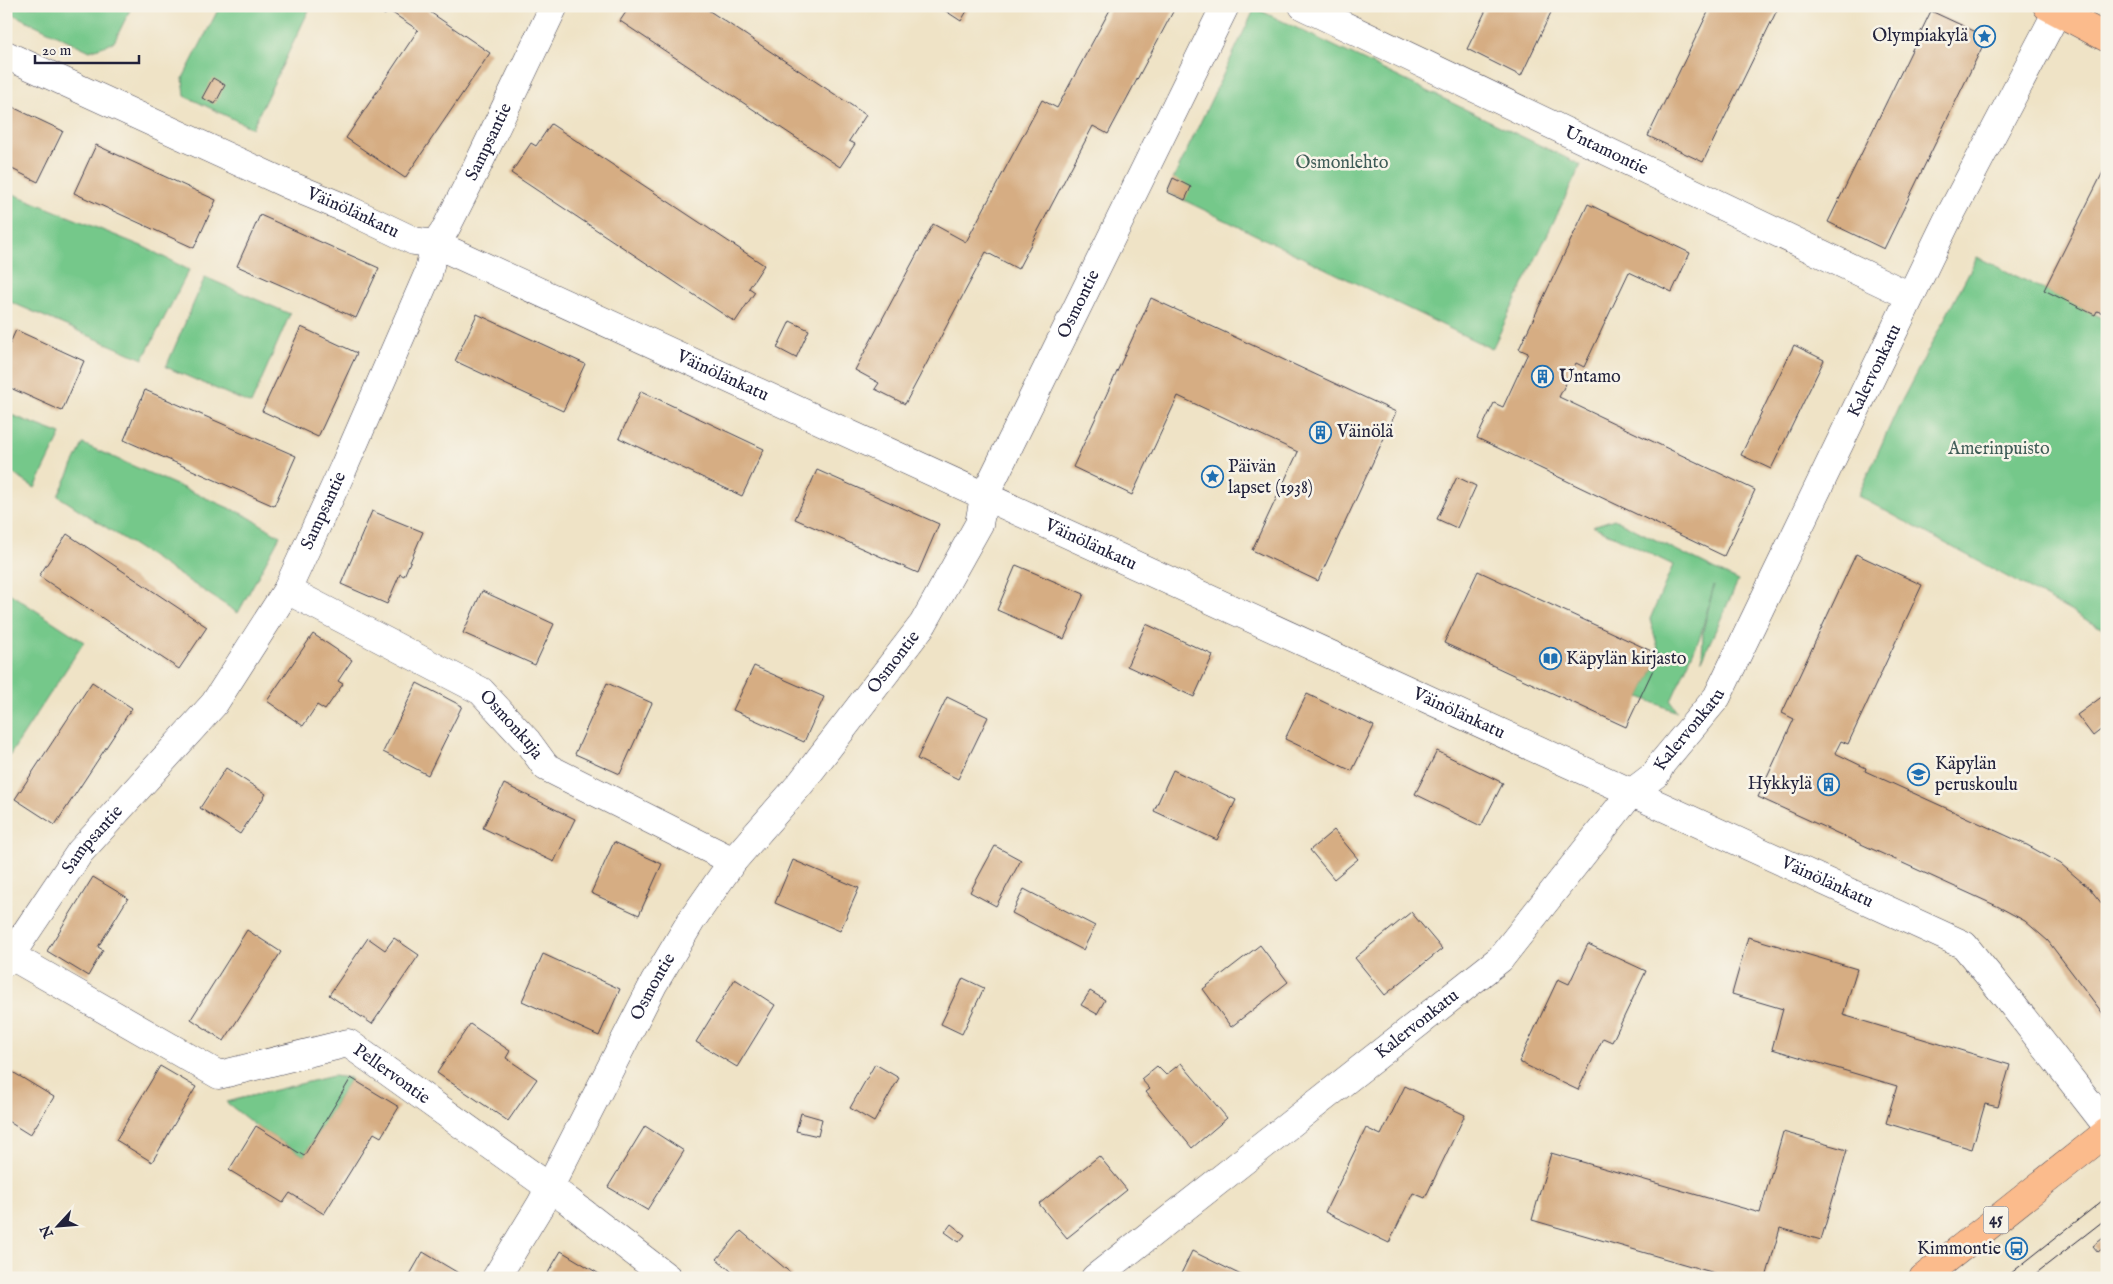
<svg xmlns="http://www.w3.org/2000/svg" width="2113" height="1284" font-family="'IM FELL English',serif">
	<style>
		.green { fill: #75c88a; stroke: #4c7562 }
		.building { fill: #d6ad83 }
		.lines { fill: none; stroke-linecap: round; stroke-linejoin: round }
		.minor-casing { stroke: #413f50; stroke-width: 29 }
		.major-casing { stroke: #413f50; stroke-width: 29 }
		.minor { stroke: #fff; stroke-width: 28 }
		.major { stroke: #fbbb8c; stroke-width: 28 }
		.tram { stroke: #22223b; stroke-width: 1 }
		.labels { text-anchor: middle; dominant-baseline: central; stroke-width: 5; stroke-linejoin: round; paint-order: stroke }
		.shield { fill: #f7f3e8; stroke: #62616f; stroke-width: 1 }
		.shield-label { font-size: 16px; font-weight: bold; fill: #22223b }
		.poi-label { font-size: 18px; fill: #22223b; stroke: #f7f3e8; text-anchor: start }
		.street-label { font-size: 18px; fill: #22223b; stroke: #f7f3e8 }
		.park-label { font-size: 18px; fill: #3f5c57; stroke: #f7f3e8 }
	</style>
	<rect width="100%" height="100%" fill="#f7f3e8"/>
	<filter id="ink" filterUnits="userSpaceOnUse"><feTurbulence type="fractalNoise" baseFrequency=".02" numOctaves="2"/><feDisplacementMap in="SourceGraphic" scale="10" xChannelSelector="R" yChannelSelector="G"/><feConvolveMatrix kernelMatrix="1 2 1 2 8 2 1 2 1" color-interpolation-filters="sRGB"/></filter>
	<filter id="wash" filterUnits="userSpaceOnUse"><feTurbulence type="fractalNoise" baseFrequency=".0096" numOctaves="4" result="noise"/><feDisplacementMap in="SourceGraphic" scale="20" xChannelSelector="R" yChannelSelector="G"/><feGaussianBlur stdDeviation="1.12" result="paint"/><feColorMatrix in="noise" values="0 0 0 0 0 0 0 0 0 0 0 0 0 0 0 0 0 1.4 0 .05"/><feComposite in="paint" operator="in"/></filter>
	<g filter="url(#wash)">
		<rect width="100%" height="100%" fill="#efe3c6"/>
		<g class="green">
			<polygon points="6,6 132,6 114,42 90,51 6,11"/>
			<polygon points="220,6 311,6 252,128 185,96 183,78"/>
			<polygon points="1255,8 1581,165 1492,349 1167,192"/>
			<polygon points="6,191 144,247 189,270 143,359 6,300"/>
			<polygon points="1977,257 2107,320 2107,631 1858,496 1899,406"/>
			<polygon points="205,277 290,314 251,404 166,367"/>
			<polygon points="6,413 61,434 35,488 6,469"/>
			<polygon points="83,444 247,516 280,536 238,613 58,496"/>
			<polygon points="1614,519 1738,581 1702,660 1703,631 1714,585 1700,637 1671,701 1677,712 1640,697 1660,655 1650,619 1673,565 1593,526"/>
			<polygon points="6,591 84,642 6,761"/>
			<polygon points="333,1076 351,1078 304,1156 256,1126 226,1102"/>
		</g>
		<g id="blocks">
			<g class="building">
				<polygon points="371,6 429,6 427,10 490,53 405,178 346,138 418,30 388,10 385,15"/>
				<polygon points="630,6 702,6 866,115 849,141 855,144 840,167 620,21"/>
				<polygon points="938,6 970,6 961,21"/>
				<polygon points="1112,6 1176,6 1108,134 1093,126 1018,269 986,252 905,404 875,389 879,383 855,370 933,224 966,242 1042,100 1057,108"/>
				<polygon points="1488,6 1554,6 1521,76 1467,49"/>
				<polygon points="1711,6 1779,6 1703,162 1648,136"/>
				<polygon points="1931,11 1987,37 1884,249 1828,222"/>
				<polygon points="213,78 225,85 215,104 202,98"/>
				<polygon points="6,104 63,131 38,182 6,166"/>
				<polygon points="551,124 764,265 749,288 755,292 735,322 511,173 531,143 536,146"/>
				<polygon points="96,145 216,200 194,248 74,193"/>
				<polygon points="2107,164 2107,315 2097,311 2095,315 2044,290"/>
				<polygon points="1173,178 1191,187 1185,200 1167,192"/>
				<polygon points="1588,204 1690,253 1672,292 1629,272 1584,367 1576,363 1559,397 1755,490 1724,556 1477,438 1494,403 1503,407 1528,353 1519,349"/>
				<polygon points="260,215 379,268 356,318 237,266"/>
				<polygon points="1151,298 1396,412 1318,581 1252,550 1298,452 1178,396 1132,495 1073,467"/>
				<polygon points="477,314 585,364 563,411 455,361"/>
				<polygon points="790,321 809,330 796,358 777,348"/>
				<polygon points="301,327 357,353 318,437 262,411"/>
				<polygon points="16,330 84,361 62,411 6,386 6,352"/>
				<polygon points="1794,345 1824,360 1771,469 1741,455"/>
				<polygon points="145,390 296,456 274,506 124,440"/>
				<polygon points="641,391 764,449 742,496 619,438"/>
				<polygon points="817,470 939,524 918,573 795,519"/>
				<polygon points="1457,477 1476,486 1457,528 1437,519"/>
				<polygon points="372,511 423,532 404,576 400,574 387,604 341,584"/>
				<polygon points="67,534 207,627 179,669 39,576"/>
				<polygon points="1856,554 1922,585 1848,744 1841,741 1835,753 1866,768 1865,771 2027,845 2061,864 2090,889 2107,910 2107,1019 2048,941 2025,921 1999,907 1758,797 1794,719 1782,713"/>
				<polygon points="1016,565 1084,594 1064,639 997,610"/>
				<polygon points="1478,571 1660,655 1626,727 1444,643"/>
				<polygon points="482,591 554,624 535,665 463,633"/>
				<polygon points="1146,624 1213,655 1194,697 1127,666"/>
				<polygon points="313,634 352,660 338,681 343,684 325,710 317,705 303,726 267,701"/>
				<polygon points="754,666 824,697 804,742 733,710"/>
				<polygon points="92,682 132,708 55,825 15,799"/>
				<polygon points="417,683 462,706 428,775 383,752"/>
				<polygon points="607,683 652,703 620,774 575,754"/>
				<polygon points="2107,693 2107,725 2093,736 2077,715"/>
				<polygon points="1307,694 1374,726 1352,771 1285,739"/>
				<polygon points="947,697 988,717 958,779 917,759"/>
				<polygon points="1437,751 1503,783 1481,826 1415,794"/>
				<polygon points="226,768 266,794 240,834 200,808"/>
				<polygon points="1173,770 1236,800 1217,840 1154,811"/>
				<polygon points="504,784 575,819 554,862 483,828"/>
				<polygon points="1334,830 1358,859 1334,879 1310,850"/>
				<polygon points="614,842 662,864 639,915 591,893"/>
				<polygon points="995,846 1021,860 996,906 970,892"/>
				<polygon points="793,860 859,888 840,931 775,903"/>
				<polygon points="93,877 128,898 98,947 103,950 88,976 47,951"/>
				<polygon points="1024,889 1095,926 1083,950 1012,913"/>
				<polygon points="1411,912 1442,949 1385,995 1355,958"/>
				<polygon points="247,930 281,952 224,1041 191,1019"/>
				<polygon points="1748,937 1857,969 1843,1015 2010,1065 1998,1107 1985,1104 1972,1149 1886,1123 1897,1086 1772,1049 1783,1009 1732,994"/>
				<polygon points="368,938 385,950 394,938 419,955 372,1024 329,995"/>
				<polygon points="1588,944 1646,971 1612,1042 1603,1038 1578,1090 1519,1062 1558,979 1569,984"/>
				<polygon points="1260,945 1288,982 1231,1027 1203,989"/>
				<polygon points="543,954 620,989 599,1036 522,1001"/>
				<polygon points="963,978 984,988 962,1034 941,1024"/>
				<polygon points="735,979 775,1005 737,1067 696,1042"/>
				<polygon points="1090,991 1105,1000 1097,1014 1081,1005"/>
				<polygon points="470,1024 510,1051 506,1058 537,1079 508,1121 437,1073"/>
				<polygon points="1181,1063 1227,1118 1192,1148 1146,1092 1150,1089 1141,1079 1157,1066 1166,1075"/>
				<polygon points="875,1064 899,1078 874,1122 850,1108"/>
				<polygon points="160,1066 196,1087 152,1162 116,1140"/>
				<polygon points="6,1068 54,1097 30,1135 6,1120"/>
				<polygon points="351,1078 399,1107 381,1137 374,1133 324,1214 290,1193 283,1203 229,1170 256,1126 304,1156"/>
				<polygon points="1405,1086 1465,1115 1425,1198 1413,1193 1389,1243 1325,1212 1366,1128 1381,1135"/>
				<polygon points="801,1113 822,1119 818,1136 796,1131"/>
				<polygon points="645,1126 684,1151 647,1210 608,1187"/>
				<polygon points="1783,1132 1847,1150 1821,1240 1780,1228 1766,1278 1732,1278 1532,1220 1551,1153 1760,1213"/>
				<polygon points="1099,1156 1127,1190 1067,1238 1039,1204"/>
				<polygon points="951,1224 965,1235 959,1242 945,1232"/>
				<polygon points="741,1231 793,1275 790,1278 739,1278 717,1259"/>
				<polygon points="2107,1235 2107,1245 2098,1252 2093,1246"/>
				<polygon points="561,1251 601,1275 599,1278 545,1278"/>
				<polygon points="1192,1251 1247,1278 1179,1278"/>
				<polygon points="423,1252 460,1274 457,1278 408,1278"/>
			</g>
		</g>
	</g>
	<g filter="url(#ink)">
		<use href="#blocks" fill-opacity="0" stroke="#413f50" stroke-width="1"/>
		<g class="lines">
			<defs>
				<g id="minor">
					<path id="s1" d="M1303,6L1910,296"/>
					<path id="s2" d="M6,55L289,185L347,209L414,241L435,244L1964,945L2012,1004L2107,1126"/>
					<path id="s3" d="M287,590L481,691L527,741L546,767L733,861"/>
					<path id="s4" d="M6,953L219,1075L348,1043L567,1200L668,1278"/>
					<path id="s5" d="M6,962L80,852L214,704L287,590L343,469L428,274L435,244L446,228L477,167L554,6"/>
					<path id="s6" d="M496,1278L541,1204L654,983L691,921L733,861L801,783L923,624L979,524L984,497L1225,6"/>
					<path id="s7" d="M1095,1278L1500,959L1631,793L1656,774L1662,763L1717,697L1946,223L2060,6"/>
				</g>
				<g id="major">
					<polyline points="2047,6 2107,38"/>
					<polyline points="1923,1278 2107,1132"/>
				</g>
			</defs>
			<use href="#minor" class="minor-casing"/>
			<use href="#major" class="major-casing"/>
			<use href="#minor" class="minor"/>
			<use href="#major" class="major"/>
			<g class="tram">
				<polyline points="2005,1278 2107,1197"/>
				<polyline points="2030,1278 2107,1218"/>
			</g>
		</g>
	</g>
	<defs>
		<symbol id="sight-ring" viewBox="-11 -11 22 22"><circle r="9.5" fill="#f7f3e8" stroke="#1f6fb2" stroke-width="1.5"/><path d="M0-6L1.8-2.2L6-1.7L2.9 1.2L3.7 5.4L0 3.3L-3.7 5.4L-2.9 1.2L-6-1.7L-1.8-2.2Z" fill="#1f6fb2"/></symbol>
		<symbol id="building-ring" viewBox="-11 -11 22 22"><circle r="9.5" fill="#f7f3e8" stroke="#1f6fb2" stroke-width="1.5"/><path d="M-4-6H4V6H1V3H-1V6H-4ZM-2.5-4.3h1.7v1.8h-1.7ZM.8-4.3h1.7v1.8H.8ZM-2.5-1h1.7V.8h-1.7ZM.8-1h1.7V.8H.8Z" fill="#1f6fb2"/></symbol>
		<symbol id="library-ring" viewBox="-11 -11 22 22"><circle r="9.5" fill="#f7f3e8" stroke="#1f6fb2" stroke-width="1.5"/><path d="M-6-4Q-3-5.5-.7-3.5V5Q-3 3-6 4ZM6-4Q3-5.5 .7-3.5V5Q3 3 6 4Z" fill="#1f6fb2"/></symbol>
		<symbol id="school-ring" viewBox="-11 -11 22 22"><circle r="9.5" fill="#f7f3e8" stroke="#1f6fb2" stroke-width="1.5"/><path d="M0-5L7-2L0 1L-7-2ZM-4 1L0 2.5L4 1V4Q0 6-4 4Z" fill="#1f6fb2"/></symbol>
		<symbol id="bus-ring" viewBox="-11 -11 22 22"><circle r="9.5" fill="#f7f3e8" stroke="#1f6fb2" stroke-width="1.5"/><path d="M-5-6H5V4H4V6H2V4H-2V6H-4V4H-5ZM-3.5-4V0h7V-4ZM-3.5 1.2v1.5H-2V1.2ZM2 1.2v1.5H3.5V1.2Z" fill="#1f6fb2"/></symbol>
	</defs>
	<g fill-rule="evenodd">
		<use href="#sight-ring" x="1972" y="24" width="25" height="25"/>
		<use href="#building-ring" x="1530" y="364" width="25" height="25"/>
		<use href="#building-ring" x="1308" y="420" width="25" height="25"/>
		<use href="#sight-ring" x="1200" y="464" width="25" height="25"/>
		<use href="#library-ring" x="1538" y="646" width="25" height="25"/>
		<use href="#school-ring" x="1906" y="762" width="25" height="25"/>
		<use href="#building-ring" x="1816" y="772" width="25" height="25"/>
		<use href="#bus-ring" x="2004" y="1236" width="25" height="25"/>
	</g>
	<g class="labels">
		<rect class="shield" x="1983.5" y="1206.5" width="25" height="27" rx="4"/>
		<g class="shield-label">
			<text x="1996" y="1220">45</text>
		</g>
		<g class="poi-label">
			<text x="1968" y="36" text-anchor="end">Olympiakylä</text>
			<text x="1559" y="377">Untamo</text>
			<text x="1337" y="432">Väinölä</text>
			<text x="1228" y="467">Päivän<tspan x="1228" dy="21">lapset (1938)</tspan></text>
			<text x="1566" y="659">Käpylän kirjasto</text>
			<text x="1935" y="764">Käpylän<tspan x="1935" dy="21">peruskoulu</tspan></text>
			<text x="1812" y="784" text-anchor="end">Hykkylä</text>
			<text x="2001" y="1249" text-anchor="end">Kimmontie</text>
		</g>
		<g class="street-label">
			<text stroke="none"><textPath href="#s5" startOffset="960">Sampsantie</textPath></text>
			<text stroke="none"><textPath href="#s1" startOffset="336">Untamontie</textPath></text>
			<text stroke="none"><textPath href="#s2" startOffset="381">Väinölänkatu</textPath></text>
			<text stroke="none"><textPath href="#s6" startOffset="1141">Osmontie</textPath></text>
			<text stroke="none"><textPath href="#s7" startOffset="1219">Kalervonkatu</textPath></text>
			<text stroke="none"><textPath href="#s2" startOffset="786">Väinölänkatu</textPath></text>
			<text stroke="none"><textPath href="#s5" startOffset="555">Sampsantie</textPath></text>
			<text stroke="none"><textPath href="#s2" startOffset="1191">Väinölänkatu</textPath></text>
			<text stroke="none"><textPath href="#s6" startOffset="736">Osmontie</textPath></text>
			<text stroke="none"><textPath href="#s2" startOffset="1596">Väinölänkatu</textPath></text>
			<text stroke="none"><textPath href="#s3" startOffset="264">Osmonkuja</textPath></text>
			<text stroke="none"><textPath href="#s7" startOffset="814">Kalervonkatu</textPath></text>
			<text stroke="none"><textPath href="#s5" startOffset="150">Sampsantie</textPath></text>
			<text stroke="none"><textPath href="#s2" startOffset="2001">Väinölänkatu</textPath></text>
			<text stroke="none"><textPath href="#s6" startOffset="331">Osmontie</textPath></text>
			<text stroke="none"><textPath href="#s7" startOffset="410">Kalervonkatu</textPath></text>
			<text stroke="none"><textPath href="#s4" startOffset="432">Pellervontie</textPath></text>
		</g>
		<g class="park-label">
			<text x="1342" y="163">Osmonlehto</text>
			<text x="1999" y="449">Amerinpuisto</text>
		</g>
	</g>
	<rect width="2113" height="1284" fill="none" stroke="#f7f3e8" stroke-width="25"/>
	<g transform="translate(58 1226) rotate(244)" stroke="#f7f3e8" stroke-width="4" paint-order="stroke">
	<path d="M0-4L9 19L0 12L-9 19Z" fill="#22223b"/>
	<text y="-8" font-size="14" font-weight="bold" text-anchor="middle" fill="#22223b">N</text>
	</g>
	<path d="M35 55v8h104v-8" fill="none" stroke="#22223b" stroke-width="2.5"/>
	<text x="42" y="55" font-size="15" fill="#22223b" stroke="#f7f3e8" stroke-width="4" paint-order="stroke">20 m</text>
</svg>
